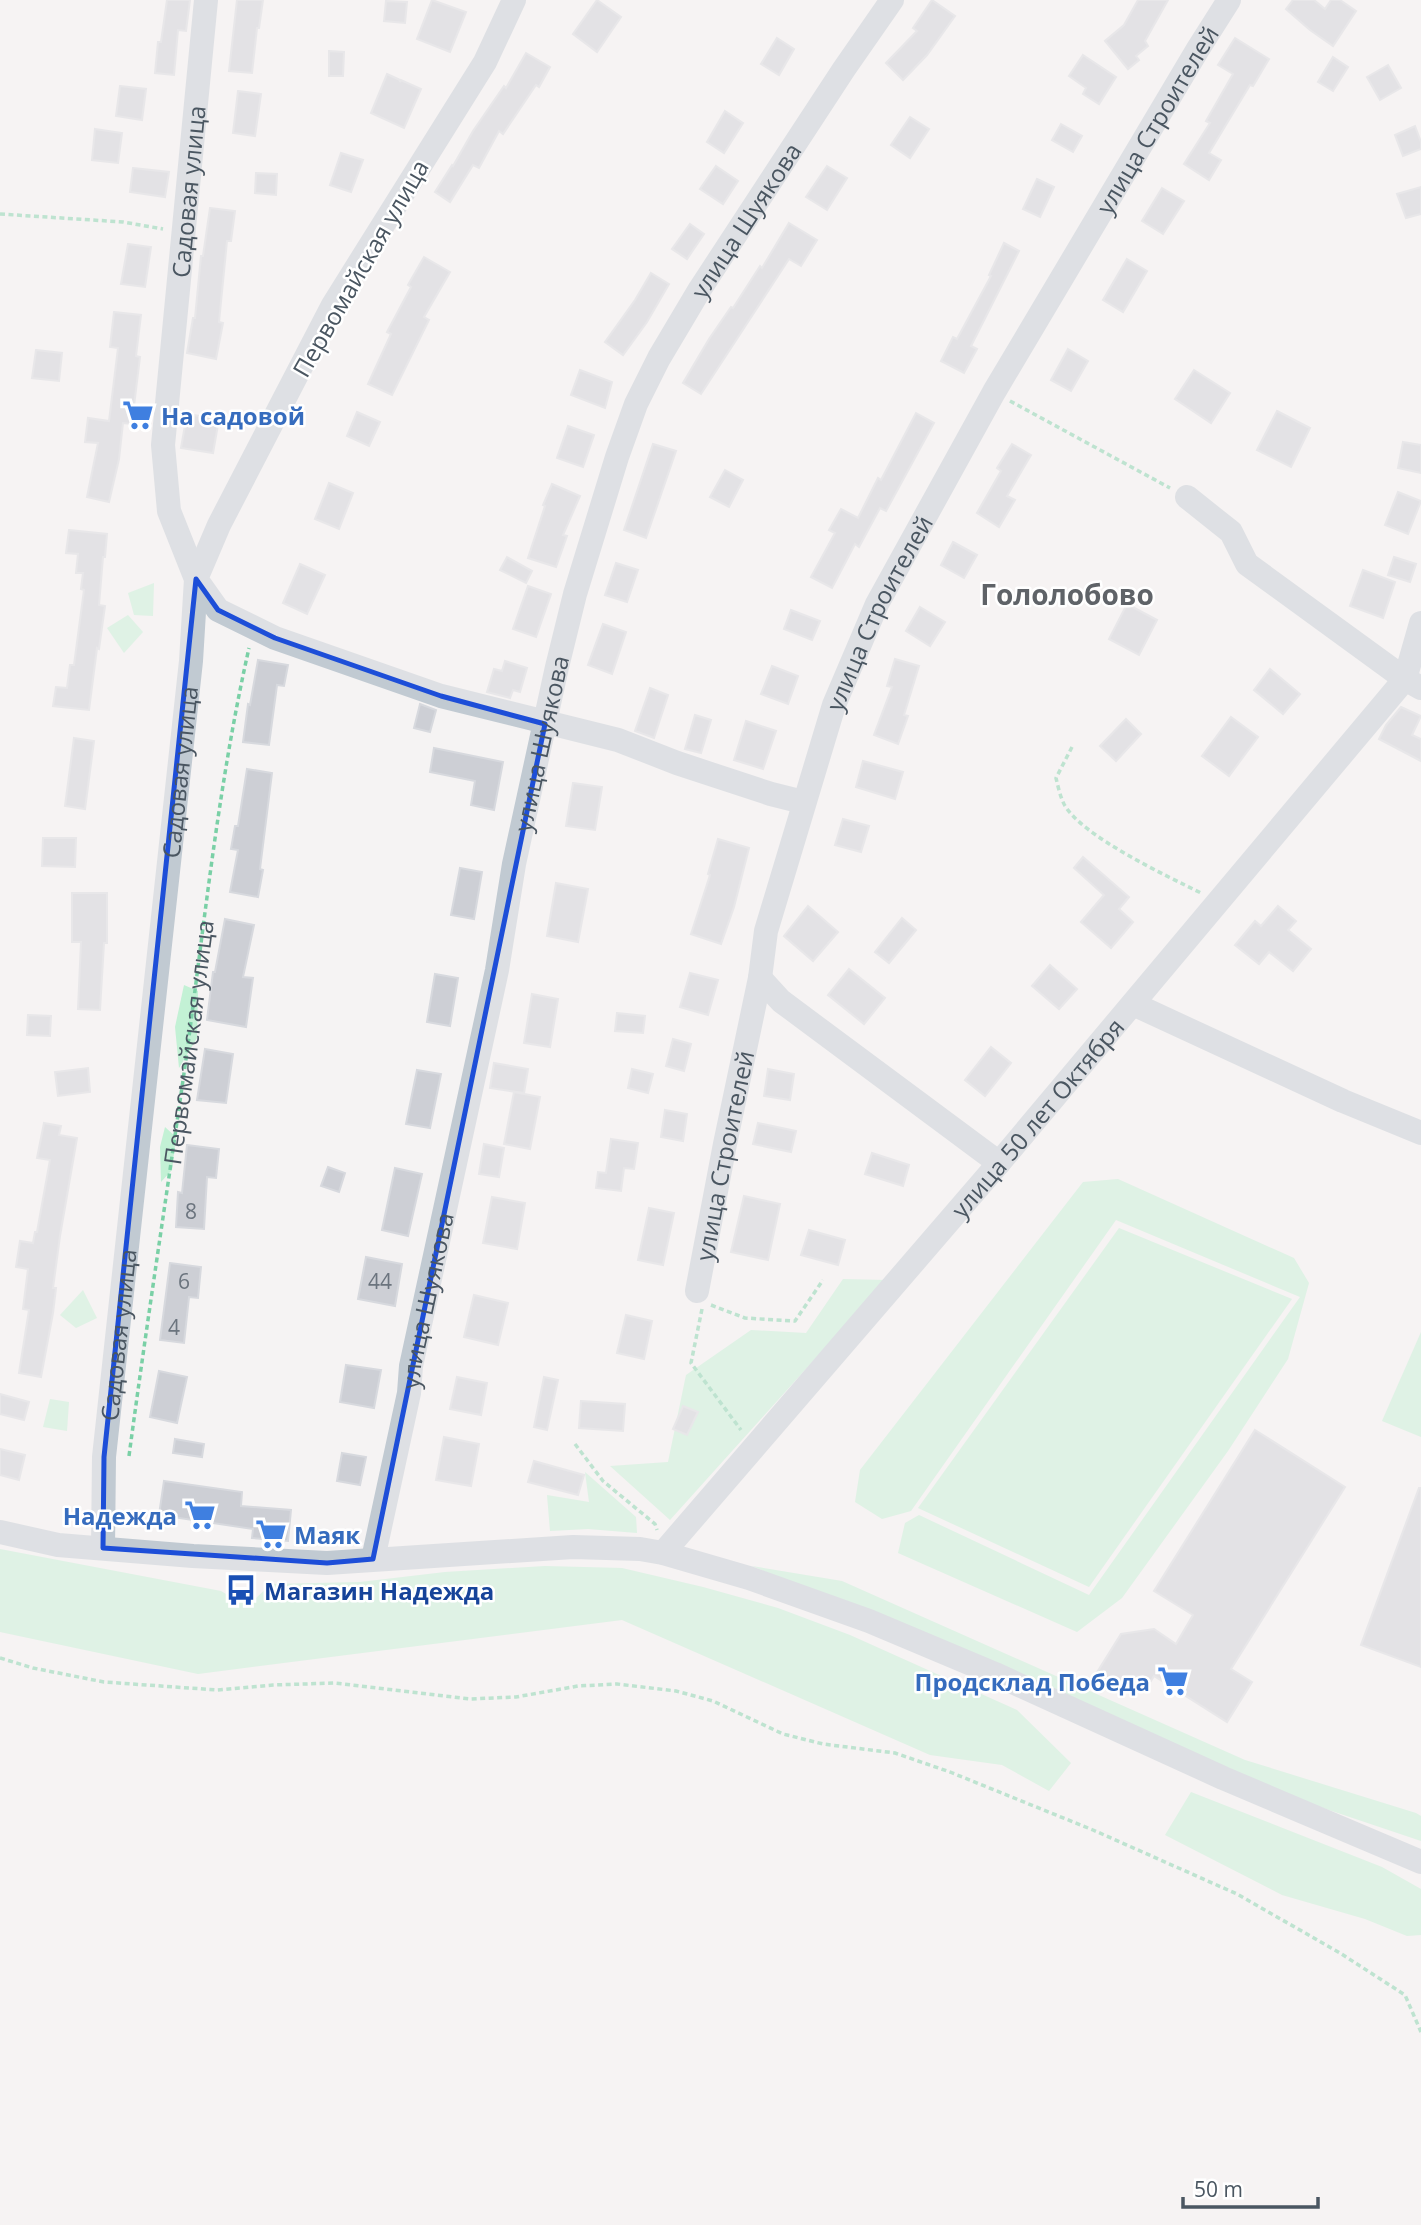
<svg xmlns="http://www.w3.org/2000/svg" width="1421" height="2225" font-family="'Open Sans',sans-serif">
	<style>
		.green { fill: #c3f1d5 }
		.building { fill: #cdcfd5; stroke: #d7d9de; stroke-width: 2 }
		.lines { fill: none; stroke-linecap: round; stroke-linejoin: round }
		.path { stroke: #7ad0a6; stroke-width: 3.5; stroke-dasharray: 5 3.5; stroke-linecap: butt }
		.minor { stroke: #c1cad2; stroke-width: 24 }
		.marked { fill: none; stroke: #1d4ed8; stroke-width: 5; stroke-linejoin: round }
		.labels { text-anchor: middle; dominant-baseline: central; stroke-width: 5; stroke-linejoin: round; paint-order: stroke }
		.number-label { font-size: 21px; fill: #6b747e }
		.street-label { font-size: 24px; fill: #4a5661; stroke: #fff }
		.shop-label { font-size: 24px; font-weight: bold; fill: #366cbe; stroke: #fff; text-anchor: start }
		.transit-label { font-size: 24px; font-weight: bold; fill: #164399; stroke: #fff; text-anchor: start }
		.quarter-label { font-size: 28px; font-weight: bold; fill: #5f6368; stroke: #fff }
	</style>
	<rect width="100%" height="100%" fill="#f5f3f3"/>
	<g class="green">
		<polygon points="154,583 153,616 134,615 128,593"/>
		<polygon points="128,615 143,632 124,653 107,628"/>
		<polygon points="184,985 198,991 197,1038 179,1068 175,1027"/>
		<polygon points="165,1127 176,1137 172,1170 161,1182 160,1147"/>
		<polygon points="1118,1179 1294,1258 1309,1283 1288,1359 1228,1451 1122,1598 1077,1632 898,1553 905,1523 919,1515 1089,1595 1300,1297 1116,1220 911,1511 882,1519 855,1502 860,1470 1083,1182"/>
		<polygon points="1119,1228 1292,1299 1089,1587 918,1508"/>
		<polygon points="843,1279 886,1280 670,1520 610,1466 668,1462 686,1375 751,1330 806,1333"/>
		<polygon points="83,1290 97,1318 76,1328 60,1315"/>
		<polygon points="1421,1332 1421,1437 1382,1421"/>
		<polygon points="50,1399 69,1402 67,1431 43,1427"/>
		<polygon points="585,1472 636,1517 637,1533 588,1529 550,1531 547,1495 589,1502"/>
		<polygon points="0,1549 221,1591 231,1597 255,1599 271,1584 360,1582 445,1572 545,1566 622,1568 703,1587 778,1608 850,1635 1017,1710 1071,1763 1049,1791 1002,1765 930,1755 622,1620 198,1674 0,1632"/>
		<polygon points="752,1566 842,1581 1245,1760 1416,1813 1421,1816 1421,1841 1317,1806"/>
		<polygon points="1191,1792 1382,1867 1421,1889 1421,1935 1407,1936 1365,1919 1282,1895 1165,1835"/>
	</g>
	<g class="building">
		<polygon points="167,0 190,0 186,31 178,30 174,75 155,73 158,42 161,42"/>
		<polygon points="237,0 263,0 259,28 257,28 252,73 229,71"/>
		<polygon points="432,0 466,12 450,52 417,39"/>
		<polygon points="597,0 621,17 597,52 573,34"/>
		<polygon points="932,0 955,16 927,55 903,80 886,63 917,31 913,28"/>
		<polygon points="1138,0 1168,0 1145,41 1148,46 1136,56 1139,60 1128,69 1105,41 1124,25"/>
		<polygon points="1293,0 1314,0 1325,9 1331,0 1340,0 1356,11 1333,46 1310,30 1286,9"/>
		<polygon points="386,1 407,2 405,23 384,21"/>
		<polygon points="777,38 794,49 779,75 761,64"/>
		<polygon points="1235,38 1269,59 1253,86 1250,85 1209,153 1221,160 1209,180 1184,164 1210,123 1206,121 1233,74 1218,65"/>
		<polygon points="329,51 344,52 343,76 329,76"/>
		<polygon points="526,53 550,67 539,87 536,85 503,134 499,131 479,168 473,165 450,202 435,192 452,165 453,166 473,131 504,86 506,88"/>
		<polygon points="1083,55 1116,77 1099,104 1083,94 1086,88 1069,76"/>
		<polygon points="1333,57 1348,67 1333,91 1318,82"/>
		<polygon points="1388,65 1401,88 1380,100 1367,77"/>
		<polygon points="387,74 400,80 400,82 401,80 421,89 404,128 371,113"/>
		<polygon points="120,86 146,89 142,120 116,116"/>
		<polygon points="238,91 261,94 255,136 233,133"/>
		<polygon points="725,111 743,123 724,153 707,142"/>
		<polygon points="910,117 929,129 910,158 891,145"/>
		<polygon points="1061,124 1082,136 1073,152 1052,140"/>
		<polygon points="1415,126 1421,142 1421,149 1403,156 1395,135"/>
		<polygon points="95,129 122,133 118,163 92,160"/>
		<polygon points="341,153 363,160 351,192 330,185"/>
		<polygon points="716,166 738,181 723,204 700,189"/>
		<polygon points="827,166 847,178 827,210 806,197"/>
		<polygon points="133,168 169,172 165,197 130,192"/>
		<polygon points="256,173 277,174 276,195 255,193"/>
		<polygon points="1037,179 1054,187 1040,217 1023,209"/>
		<polygon points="1421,187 1421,214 1406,218 1397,194"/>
		<polygon points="1162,188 1184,201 1163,234 1142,221"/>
		<polygon points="210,208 235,211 231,241 227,241 219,322 223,323 216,359 187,353 193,318 195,318 201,256 203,256"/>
		<polygon points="789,223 817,240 801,266 789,259 701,394 683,383 709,339 731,307 733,308 760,266 762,268"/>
		<polygon points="690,224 704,234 687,259 672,249"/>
		<polygon points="1004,243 1019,251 971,346 977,349 964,373 941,361 953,337 957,339 991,276 989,275"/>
		<polygon points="128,244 151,247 145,287 121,284"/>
		<polygon points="424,257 450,272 424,317 429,320 392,395 368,384 391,334 387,332 411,287 408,285"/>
		<polygon points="1127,259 1147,271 1123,312 1103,300"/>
		<polygon points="651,273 669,284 647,322 623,355 605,342 635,300"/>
		<polygon points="114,312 141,315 136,356 140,357 134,406 144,408 142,425 123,423 119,459 109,502 87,497 98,443 85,442 88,418 109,421 118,348 110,347"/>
		<polygon points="1068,349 1088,361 1071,391 1051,380"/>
		<polygon points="36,350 62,353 59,381 32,378"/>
		<polygon points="580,370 612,382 605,408 571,395"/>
		<polygon points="1194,370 1230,393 1211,423 1175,399"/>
		<polygon points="1277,411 1310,428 1291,467 1257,450"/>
		<polygon points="357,412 380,422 369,446 347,436"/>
		<polygon points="916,413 934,423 886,511 880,508 859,547 855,544 832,588 811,577 835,533 829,530 841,509 858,518 878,478 881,480"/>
		<polygon points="187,414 219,419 213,453 181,448"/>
		<polygon points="568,426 594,435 583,467 557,458"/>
		<polygon points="1403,442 1421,445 1421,473 1398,468"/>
		<polygon points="653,444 676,451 646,538 624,530"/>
		<polygon points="1012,444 1031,455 1007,496 1015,500 999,527 977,513 1001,471 997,468"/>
		<polygon points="725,470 743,480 729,507 710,497"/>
		<polygon points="329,483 353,493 339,529 315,519"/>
		<polygon points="552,484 580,496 563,535 567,536 556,567 528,558 545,506 543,505"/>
		<polygon points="1398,492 1421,501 1408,534 1385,525"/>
		<polygon points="69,530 107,534 105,557 103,557 99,605 105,606 99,649 97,648 89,710 53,706 56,687 67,688 70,665 74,665 84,590 81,589 83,573 76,573 78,554 66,553"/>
		<polygon points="953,542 977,555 964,578 941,565"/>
		<polygon points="507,557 532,571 526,583 500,570"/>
		<polygon points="1394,557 1416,564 1410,582 1388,575"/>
		<polygon points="616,563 638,570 627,602 605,595"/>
		<polygon points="300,564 325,575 307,614 283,603"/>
		<polygon points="1363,570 1395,582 1383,618 1350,606"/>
		<polygon points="528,586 551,594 536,637 513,629"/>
		<polygon points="1127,604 1157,620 1139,655 1109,639"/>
		<polygon points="920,607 945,622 930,646 906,631"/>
		<polygon points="791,610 820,621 812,640 784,629"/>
		<polygon points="603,624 626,632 612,674 588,665"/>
		<polygon points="895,659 919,666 904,715 908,716 898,744 874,735 892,687 887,686"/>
		<polygon points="258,660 288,665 284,686 277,685 269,745 243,742 248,704 250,705"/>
		<polygon points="505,661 527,668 520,692 513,690 510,698 487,692 494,669 502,671"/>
		<polygon points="772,666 798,676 788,704 761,694"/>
		<polygon points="1270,669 1300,694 1283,714 1254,690"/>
		<polygon points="650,688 668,695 654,738 635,731"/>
		<polygon points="420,704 436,710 430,732 414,728"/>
		<polygon points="1401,707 1421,716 1412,735 1421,739 1421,761 1379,739 1386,725"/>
		<polygon points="695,715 711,720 701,753 685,749"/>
		<polygon points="1231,717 1258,737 1229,776 1202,756"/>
		<polygon points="1126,719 1141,734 1116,761 1100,746"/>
		<polygon points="746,721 776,731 763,769 734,760"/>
		<polygon points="74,738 94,741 85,809 65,806"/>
		<polygon points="434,748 503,762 494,810 471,805 475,781 430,772"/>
		<polygon points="863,761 903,772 895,799 856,787"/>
		<polygon points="247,769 272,773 260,869 263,870 258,897 230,892 238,850 231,849 235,826 238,826"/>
		<polygon points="573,783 602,787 595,830 566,826"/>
		<polygon points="843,819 869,826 861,852 835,845"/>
		<polygon points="43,838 76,838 75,867 42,866"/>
		<polygon points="718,839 749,848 734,907 721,944 691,934 710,875 708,874"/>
		<polygon points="1083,857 1129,897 1119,909 1133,922 1111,948 1081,922 1104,895 1074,868"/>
		<polygon points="460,868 482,872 474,919 451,915"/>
		<polygon points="556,883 588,889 578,942 547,936"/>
		<polygon points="72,893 107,893 107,943 104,943 100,1010 78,1009 81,942 72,942"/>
		<polygon points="808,906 838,932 813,961 784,936"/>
		<polygon points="1278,906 1296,921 1288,930 1311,949 1293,971 1269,952 1259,964 1235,945 1255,921 1261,926"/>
		<polygon points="902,918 916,930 889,963 875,952"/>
		<polygon points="225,919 254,925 243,977 253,978 246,1027 207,1020 213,972 215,972"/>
		<polygon points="1050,965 1077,989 1059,1009 1032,986"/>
		<polygon points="849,969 885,998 864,1024 828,995"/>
		<polygon points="690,973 718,980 708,1015 680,1007"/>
		<polygon points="435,974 458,978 450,1026 427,1022"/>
		<polygon points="532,994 558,999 550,1047 524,1043"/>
		<polygon points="617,1013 645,1016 643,1033 615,1031"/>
		<polygon points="28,1015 51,1016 50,1036 27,1035"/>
		<polygon points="673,1039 691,1044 684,1071 666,1066"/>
		<polygon points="991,1047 1011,1063 985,1096 965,1080"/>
		<polygon points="205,1049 233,1054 226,1103 197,1100"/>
		<polygon points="494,1063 528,1069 524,1093 490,1088"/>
		<polygon points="88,1068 90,1092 58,1096 55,1072"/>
		<polygon points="632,1069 653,1074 648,1093 628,1088"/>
		<polygon points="768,1069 794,1074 790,1100 764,1096"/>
		<polygon points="417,1070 441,1074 430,1128 406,1124"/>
		<polygon points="514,1092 540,1097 530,1149 504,1144"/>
		<polygon points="665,1110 687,1114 683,1141 661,1137"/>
		<polygon points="44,1123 61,1126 59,1135 77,1138 60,1236 53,1288 56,1288 53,1313 41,1377 19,1373 29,1310 23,1309 28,1269 16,1267 20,1241 33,1243 35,1232 37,1232 50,1160 37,1158"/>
		<polygon points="758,1123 796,1131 791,1152 753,1144"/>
		<polygon points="611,1139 638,1143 634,1169 624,1168 621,1191 596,1188 598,1172 606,1173"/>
		<polygon points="484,1144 504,1148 499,1177 479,1174"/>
		<polygon points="187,1145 219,1149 216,1178 207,1177 204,1229 176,1227 178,1192 182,1193"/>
		<polygon points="872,1153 909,1165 903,1186 865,1174"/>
		<polygon points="328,1167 345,1173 339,1192 321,1186"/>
		<polygon points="395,1168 422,1174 408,1236 382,1230"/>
		<polygon points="744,1196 780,1204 768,1260 731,1252"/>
		<polygon points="492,1197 525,1203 517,1249 483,1243"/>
		<polygon points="649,1208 674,1213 663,1265 638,1260"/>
		<polygon points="809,1230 845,1240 838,1265 801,1255"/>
		<polygon points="366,1257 402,1264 395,1306 358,1299"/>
		<polygon points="170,1263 201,1267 198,1298 189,1297 184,1343 160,1340"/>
		<polygon points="474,1295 508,1303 498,1345 464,1337"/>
		<polygon points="626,1315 652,1321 644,1359 617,1353"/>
		<polygon points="346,1365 381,1370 374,1408 340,1402"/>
		<polygon points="159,1371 187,1377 177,1423 150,1417"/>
		<polygon points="457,1377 487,1383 481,1415 450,1409"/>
		<polygon points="544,1377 558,1380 547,1430 534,1427"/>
		<polygon points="0,1394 29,1402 24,1420 0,1414"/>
		<polygon points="581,1401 625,1404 623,1431 579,1428"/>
		<polygon points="683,1406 698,1412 687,1435 673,1429"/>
		<polygon points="1255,1430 1345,1487 1231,1669 1252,1682 1227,1722 1154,1676 1151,1681 1142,1676 1128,1677 1120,1689 1096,1674 1121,1634 1154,1629 1176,1644 1193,1615 1154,1591"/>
		<polygon points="444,1437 479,1444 471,1486 436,1480"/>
		<polygon points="175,1439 204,1444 202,1457 173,1453"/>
		<polygon points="0,1449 25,1455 19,1480 0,1475"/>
		<polygon points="342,1453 366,1457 360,1485 337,1481"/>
		<polygon points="534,1461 584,1475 578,1495 528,1482"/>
		<polygon points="164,1481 242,1492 241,1506 291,1510 288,1541 252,1538 253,1529 159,1515"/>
		<polygon points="1419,1488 1421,1488 1421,1667 1361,1645"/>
	</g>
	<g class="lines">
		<g class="path">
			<polyline points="0,214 123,222 163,229"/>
			<polyline points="1010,401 1170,488"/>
			<path d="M1072,747L1056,778C1058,786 1060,796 1064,804C1081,836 1167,876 1201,893"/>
			<polyline points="711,1305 745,1318 795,1321 823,1280"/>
			<polyline points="702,1309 691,1363 741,1430"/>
			<polyline points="575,1444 603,1481 655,1524 657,1530"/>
			<path id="s1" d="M129,1456C147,1321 168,1187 187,1052C205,917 219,781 249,648"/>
			<polyline points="0,1658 33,1668 104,1682 217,1690 273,1685 335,1683 470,1699 516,1697 578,1686 617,1684 676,1691 713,1701 783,1734 823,1744 895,1753 950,1772 1093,1830 1237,1894 1340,1953 1405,1995 1421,2032"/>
		</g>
		<g class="minor">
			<polyline points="514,0 485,62 333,305 219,525 196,579 218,610 275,638 441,696 618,740 677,763 771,794 803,802"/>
			<polyline points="1187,497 1231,532 1247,564 1405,679 1421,688"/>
			<polyline points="760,978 781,1001 999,1163"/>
			<polyline points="1133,1004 1343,1101 1421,1133"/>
			<path id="s2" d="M697,1291L725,1144L760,978L766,931L834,705L877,604L994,392L1198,49L1229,0"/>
			<polyline points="0,1532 58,1545 193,1556 327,1563 573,1547 640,1549 663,1553 749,1578 869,1621 995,1674 1223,1778 1421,1862"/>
			<path id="s3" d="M103,1548L104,1457L191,661L196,579L169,511L163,445L206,0"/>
			<path id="s4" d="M663,1553L999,1163L1405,679L1421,623"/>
			<path id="s5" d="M373,1559L409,1393L411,1366L497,970L514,864L557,667L575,594L617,457L636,404L659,358L700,289L844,69L892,0"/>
		</g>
	</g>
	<path d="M0 0H1421V2225H0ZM196,579L218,610L275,638L441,696L545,724L373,1559L327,1563L103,1548L104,1457Z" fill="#f5f3f3" fill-opacity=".55" fill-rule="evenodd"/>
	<path class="marked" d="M196,579L218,610L275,638L441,696L545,724L373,1559L327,1563L103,1548L104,1457Z"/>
	<defs>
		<symbol id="supermarket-bare" viewBox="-9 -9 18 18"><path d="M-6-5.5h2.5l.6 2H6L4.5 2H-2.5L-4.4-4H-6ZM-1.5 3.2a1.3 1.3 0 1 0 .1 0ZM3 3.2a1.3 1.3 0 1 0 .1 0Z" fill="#3f7fe0" stroke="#fff" stroke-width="2.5" paint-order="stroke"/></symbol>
		<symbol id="bus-bare" viewBox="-9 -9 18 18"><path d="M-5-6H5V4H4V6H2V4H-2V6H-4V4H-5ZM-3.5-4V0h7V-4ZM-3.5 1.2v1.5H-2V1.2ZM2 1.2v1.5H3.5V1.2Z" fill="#1a4fb4" stroke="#fff" stroke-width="2.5" paint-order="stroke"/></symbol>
	</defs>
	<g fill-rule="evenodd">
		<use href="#supermarket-bare" x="116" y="393" width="44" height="44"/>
		<use href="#supermarket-bare" x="178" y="1493" width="44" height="44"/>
		<use href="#supermarket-bare" x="249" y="1512" width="44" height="44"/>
		<use href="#bus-bare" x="219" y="1568" width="44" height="44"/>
		<use href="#supermarket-bare" x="1151" y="1659" width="44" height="44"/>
	</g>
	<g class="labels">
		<g class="number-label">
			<text x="191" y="1211">8</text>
			<text x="184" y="1281">6</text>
			<text x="380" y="1281">44</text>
			<text x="174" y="1327">4</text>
		</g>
		<g class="street-label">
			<text stroke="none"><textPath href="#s2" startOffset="1272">улица Строителей</textPath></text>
			<text stroke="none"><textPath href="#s3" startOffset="1368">Садовая улица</textPath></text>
			<text stroke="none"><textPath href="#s5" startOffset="1400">улица Шуякова</textPath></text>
			<text transform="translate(360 268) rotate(-60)">Первомайская улица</text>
			<text stroke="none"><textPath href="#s2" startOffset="705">улица Строителей</textPath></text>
			<text stroke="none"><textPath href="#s5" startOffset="833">улица Шуякова</textPath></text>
			<text stroke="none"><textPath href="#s3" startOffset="780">Садовая улица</textPath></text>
			<text stroke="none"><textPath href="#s1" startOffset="418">Первомайская улица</textPath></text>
			<text stroke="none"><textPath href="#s4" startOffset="574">улица 50 лет Октября</textPath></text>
			<text stroke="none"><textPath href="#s2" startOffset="138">улица Строителей</textPath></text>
			<text stroke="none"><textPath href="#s5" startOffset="264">улица Шуякова</textPath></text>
			<text stroke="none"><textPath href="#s3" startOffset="214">Садовая улица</textPath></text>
		</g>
		<g class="shop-label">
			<text x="161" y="415">На садовой</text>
			<text x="177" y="1515" text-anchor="end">Надежда</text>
			<text x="294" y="1534">Маяк</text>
			<text x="1150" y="1681" text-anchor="end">Продсклад Победа</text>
		</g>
		<g class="transit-label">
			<text x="264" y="1590">Магазин Надежда</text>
		</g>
		<g class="quarter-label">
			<text x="1067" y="594">Гололобово</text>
		</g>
	</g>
	<path d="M1183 2197v10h135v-10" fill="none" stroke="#4a5661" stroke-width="3.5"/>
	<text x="1194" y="2197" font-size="21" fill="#4a5661" stroke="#ffffff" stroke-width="5" paint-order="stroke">50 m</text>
</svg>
